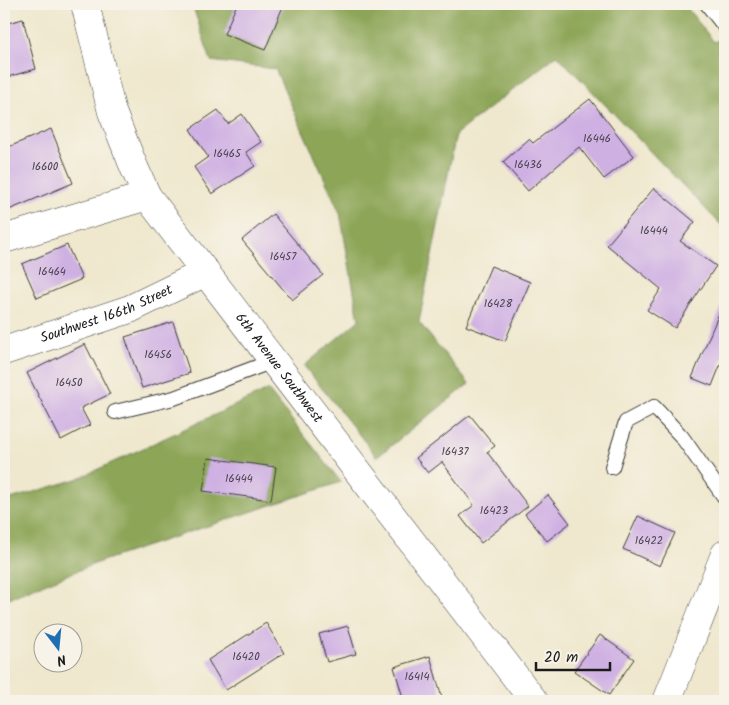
<svg xmlns="http://www.w3.org/2000/svg" width="729" height="705" font-family="Kalam,sans-serif">
	<style>
		.forest { fill: #8ca556; stroke: #546039 }
		.building { fill: #cfb0e3 }
		.lines { fill: none; stroke-linecap: round; stroke-linejoin: round }
		.lane-casing { stroke: #3c3b37; stroke-width: 16 }
		.street-casing { stroke: #3c3b37; stroke-width: 29 }
		.secondary-casing { stroke: #3c3b37; stroke-width: 29 }
		.lane { stroke: #fff; stroke-width: 14 }
		.street { stroke: #fff; stroke-width: 28 }
		.secondary { stroke: #fff; stroke-width: 28 }
		.labels { text-anchor: middle; dominant-baseline: central; stroke-width: 4; stroke-linejoin: round; paint-order: stroke }
		.number-label { font-size: 11px; fill: #49414e }
		.street-label { font-size: 14px; fill: #1c1c1c; stroke: #f7f3e8 }
	</style>
	<rect width="100%" height="100%" fill="#f7f3e8"/>
	<filter id="ink" filterUnits="userSpaceOnUse"><feTurbulence type="fractalNoise" baseFrequency=".02" numOctaves="2"/><feDisplacementMap in="SourceGraphic" scale="10" xChannelSelector="R" yChannelSelector="G"/><feConvolveMatrix kernelMatrix="1 2 1 2 8 2 1 2 1" color-interpolation-filters="sRGB"/></filter>
	<filter id="wash" filterUnits="userSpaceOnUse"><feTurbulence type="fractalNoise" baseFrequency=".0096" numOctaves="4" result="noise"/><feDisplacementMap in="SourceGraphic" scale="20" xChannelSelector="R" yChannelSelector="G"/><feGaussianBlur stdDeviation="1.12" result="paint"/><feColorMatrix in="noise" values="0 0 0 0 0 0 0 0 0 0 0 0 0 0 0 0 0 1.4 0 .05"/><feComposite in="paint" operator="in"/></filter>
	<g filter="url(#wash)">
		<rect width="100%" height="100%" fill="#efe8ce"/>
		<g class="forest">
			<polygon points="192,4 684,4 714,42 725,37 725,229 557,55 456,134 419,322 469,384 377,457 304,366 359,320 340,213 275,69 211,61"/>
			<polygon points="268,390 341,482 102,561 4,600 4,501 77,479"/>
		</g>
		<g id="blocks">
			<g class="building">
				<polygon points="237,4 284,4 265,50 224,34"/>
				<polygon points="23,19 36,69 4,78 4,24"/>
				<polygon points="590,99 634,156 604,179 579,147 528,191 503,162 529,139 533,143"/>
				<polygon points="218,110 228,124 242,114 261,142 246,152 255,166 212,194 194,167 208,157 190,129"/>
				<polygon points="51,129 73,183 4,212 4,149"/>
				<polygon points="654,188 695,222 680,241 716,266 675,328 647,310 661,289 607,245"/>
				<polygon points="273,214 323,275 292,300 242,240"/>
				<polygon points="67,245 82,279 37,298 22,264"/>
				<polygon points="491,266 530,282 505,341 466,326"/>
				<polygon points="725,299 725,353 712,386 692,378"/>
				<polygon points="173,322 190,373 142,388 125,337"/>
				<polygon points="85,344 110,394 81,408 90,425 61,440 27,373"/>
				<polygon points="470,415 495,446 487,452 528,506 481,543 460,516 474,505 442,462 428,473 416,458"/>
				<polygon points="208,458 276,467 271,500 203,491"/>
				<polygon points="548,495 570,523 547,541 525,514"/>
				<polygon points="638,516 675,533 660,566 623,549"/>
				<polygon points="266,623 284,653 226,690 208,660"/>
				<polygon points="348,626 356,654 327,662 319,634"/>
				<polygon points="600,635 634,659 609,695 574,671"/>
				<polygon points="430,656 442,698 430,701 404,701 394,667"/>
			</g>
		</g>
	</g>
	<g filter="url(#ink)">
		<use href="#blocks" fill-opacity="0" stroke="#3c3b37" stroke-width="1"/>
		<g class="lines">
			<defs>
				<g id="lane">
					<polyline points="707,4 725,27"/>
					<polyline points="115,412 174,398 273,361"/>
					<polyline points="612,467 626,422 654,407 682,437 725,498"/>
				</g>
				<g id="street">
					<path id="s1" d="M85,4L112,112L134,167L147,196L534,701"/>
					<polyline points="4,239 147,196"/>
					<path id="s2" d="M4,351L130,309L206,272"/>
				</g>
				<polyline id="secondary" points="667,701 725,554"/>
			</defs>
			<use href="#lane" class="lane-casing"/>
			<use href="#street" class="street-casing"/>
			<use href="#secondary" class="secondary-casing"/>
			<use href="#lane" class="lane"/>
			<use href="#street" class="street"/>
			<use href="#secondary" class="secondary"/>
		</g>
	</g>
	<g class="labels">
		<g class="number-label">
			<text x="597" y="139">16446</text>
			<text x="227" y="154">16465</text>
			<text x="528" y="165">16436</text>
			<text x="45" y="167">16600</text>
			<text x="654" y="231">16444</text>
			<text x="283" y="257">16457</text>
			<text x="52" y="272">16464</text>
			<text x="498" y="304">16428</text>
			<text x="158" y="355">16456</text>
			<text x="69" y="383">16450</text>
			<text x="455" y="452">16437</text>
			<text x="239" y="479">16444</text>
			<text x="494" y="511">16423</text>
			<text x="649" y="541">16422</text>
			<text x="246" y="657">16420</text>
			<text x="417" y="677">16414</text>
		</g>
		<g class="street-label">
			<text stroke="none"><textPath href="#s2" startOffset="109">Southwest 166th Street</textPath></text>
			<text stroke="none"><textPath href="#s1" startOffset="419">6th Avenue Southwest</textPath></text>
		</g>
	</g>
	<rect width="729" height="705" fill="none" stroke="#f7f3e8" stroke-width="20"/>
	<g transform="translate(58 648) rotate(164)"><circle r="24" fill="#f7f3e8" stroke="#9f9d96"/>
	<path d="M0-4L9 19L0 12L-9 19Z" fill="#1f6fb2"/>
	<text y="-8" font-size="14" font-weight="bold" text-anchor="middle" fill="#1c1c1c">N</text>
	</g>
	<path d="M536 662v8h74v-8" fill="none" stroke="#1c1c1c" stroke-width="2.5"/>
	<text x="544" y="662" font-size="15" fill="#1c1c1c" stroke="#f7f3e8" stroke-width="4" paint-order="stroke">20 m</text>
</svg>
